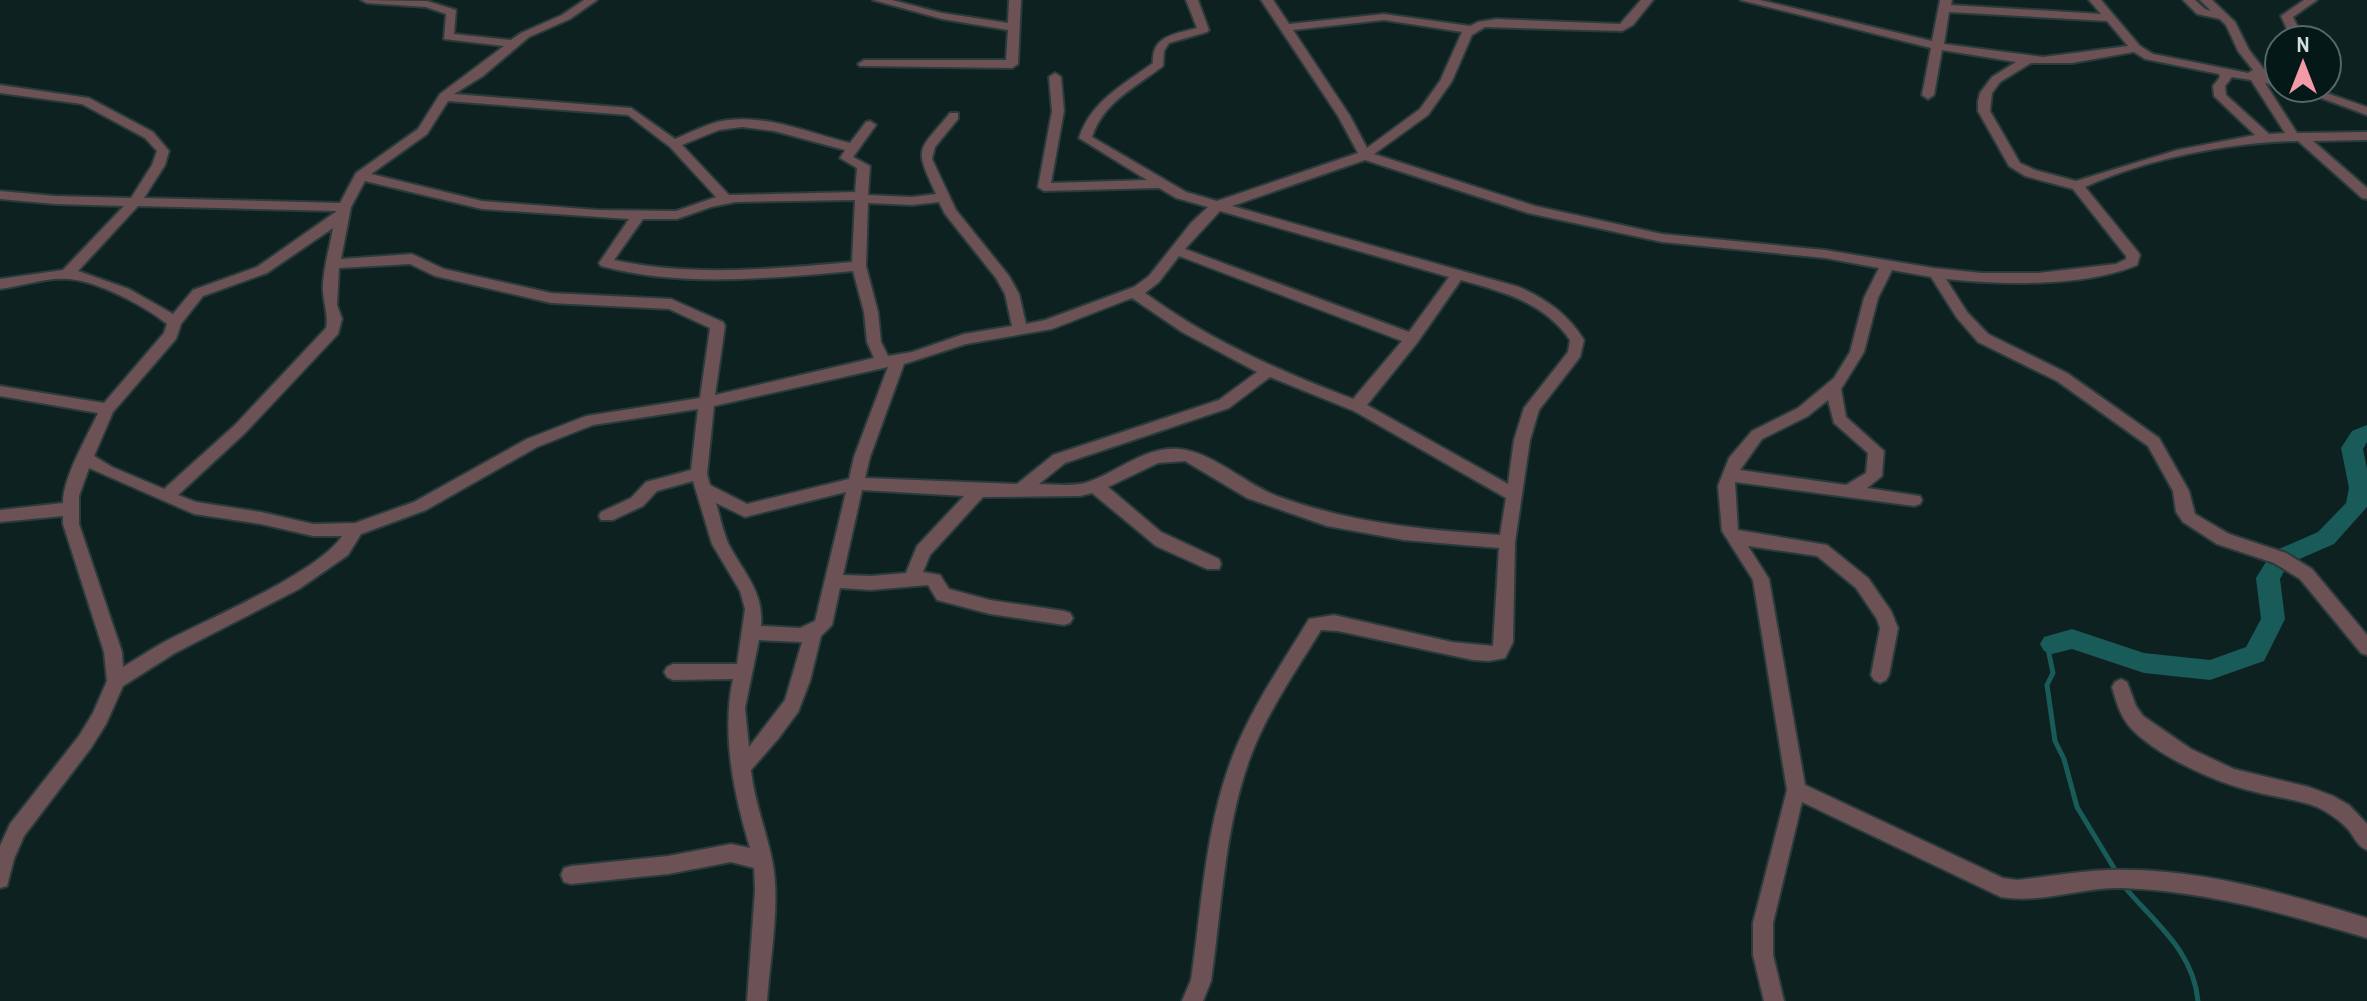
<svg xmlns="http://www.w3.org/2000/svg" width="2367" height="1001" font-family="'Archivo Narrow',sans-serif">
	<style>
		.lines { fill: none; stroke-linecap: round; stroke-linejoin: round }
		.stream { stroke: #195b59; stroke-width: 5 }
		.river { fill: #195b59; fill-rule: evenodd }
		.minor-casing { stroke: #293b3a; stroke-width: 4 }
		.minor { fill: #6c5155; fill-rule: evenodd }
	</style>
	<rect width="100%" height="100%" fill="#0d2120"/>
	<g class="lines">
		<g class="stream">
			<polyline points="2052,644 2048,649 2053,673 2047,685 2055,741 2064,759 2077,807 2117,873"/>
			<path d="M2123,885C2153,922 2193,949 2198,1001"/>
		</g>
		<polygon class="river" points="2367,425 2367,442 2363,449 2367,469 2367,507 2334,544 2288,564 2280,579 2285,619 2264,661 2210,680 2144,673 2072,649 2052,654 2044,651 2040,644 2044,637 2072,629 2144,653 2210,660 2246,647 2261,619 2256,578 2272,552 2318,532 2346,503 2349,488 2341,448 2352,431"/>
		<defs>
			<g id="minor">
				<path d="M361,0L427,1L456,10L454,34L511,40L521,33L562,15L584,0H597L570,19L529,37L483,76L454,94L631,108L675,139C692,132 710,122 728,120C769,115 812,134 850,143L866,122L870,121L876,125L853,157L870,166L868,195L912,197L936,194C914,146 917,153 950,113H958V119L935,147L932,159L956,210L1009,276L1019,294L1026,324L1045,320L1134,287L1149,276L1191,223L1208,207L1176,198L1159,188L1044,191L1038,187L1052,111L1049,77L1055,73L1061,77L1064,111L1051,183L1147,180L1079,138C1091,101 1123,85 1153,63C1151,36 1175,34 1197,28L1186,0H1198L1209,30L1207,32L1169,43L1164,51L1163,66C1136,87 1103,102 1092,137L1186,192L1217,201L1358,153L1338,116L1261,0H1273L1289,24L1384,14L1470,26L1478,22L1496,19L1620,24L1641,0H1653L1633,25L1622,31L1485,27L1472,35L1452,81L1428,115L1374,154L1535,206L1662,234L1825,250L1934,268L1982,273H2038L2116,264L2126,259V256L2073,189L2025,176L2009,166L1978,111V101L1980,93L1992,77L2016,62L1942,50L1934,95L1928,99L1922,95L1931,48L1740,0H1760L1932,41L1940,0H1952L1951,5L2101,14L2089,0H2101L2140,46L2153,54L2248,73L2253,70L2238,51L2226,25L2220,19L2197,14L2183,0H2195L2205,9L2211,11L2200,0H2212L2235,22L2249,50L2270,77L2279,78V86L2265,83L2297,133L2367,132V140L2313,141L2367,188V199L2362,198L2298,141C2230,142 2146,159 2085,187L2138,252L2140,255L2137,265C2087,287 2000,285 1946,279L1967,312L1988,334L2067,373L2159,438L2189,491L2195,514L2229,534L2286,553L2312,569L2367,635V655L2361,653L2300,579L2274,563L2217,544L2183,522L2176,512L2173,491L2148,446L2057,381L1978,342L1957,318L1931,277L1892,270L1878,298L1864,352L1841,389L1846,417L1884,451L1882,476L1867,488L1920,496L1922,500L1920,504L1914,506L1735,482L1738,530L1827,545L1868,578L1891,611L1898,628L1889,675L1886,680L1880,683L1874,680L1871,675L1880,628L1877,619L1856,588L1817,556L1748,546L1769,579L1805,785L2003,878L2017,880C2047,877 2078,871 2108,870C2196,867 2284,893 2367,918V938C2287,914 2206,891 2122,888C2082,887 2041,904 2001,897L1802,802L1773,923V955L1784,1001H1764L1753,955V923L1787,790L1753,580L1722,531L1718,486L1729,458L1752,431L1798,408L1834,378L1850,352L1864,298L1879,268L1825,258L1662,242L1528,213L1365,160L1232,206L1519,287C1546,299 1568,314 1584,340L1580,357L1539,410L1530,440L1515,542L1513,642L1505,658L1489,661L1473,660L1338,631L1321,630C1296,671 1267,712 1250,758C1224,829 1222,907 1211,981L1203,1001H1182L1191,980C1202,906 1205,828 1232,758C1251,708 1282,664 1309,619L1334,615L1452,642L1493,646L1499,548L1404,540L1327,526L1247,498L1185,461L1158,463L1108,487L1161,532L1219,559L1221,564L1219,569H1207L1156,546L1092,493L1080,496L983,497L930,555L923,572L940,575L949,589L990,600L1064,611L1070,613L1073,618L1070,623L1064,625L990,614L937,600L928,585L871,590L840,588L832,625L821,636L810,681L798,712L778,739L751,770C754,801 766,829 772,860C781,900 770,959 767,1001H747L755,890L754,868L731,862L668,874L571,884L564,882L561,875L564,868L571,866L668,856L731,844L750,848C734,794 721,735 733,679L673,680L667,677L664,672L667,667L673,664H737L745,609L740,591L712,544L693,481L657,491L643,506L613,520H601L599,516L601,512L631,498L646,482L691,470L698,409L593,425L537,447L426,510L361,534L348,555L299,589L175,653L123,686L106,724L91,748L24,836L14,859L7,886L0,888V846L10,824L79,736L93,713L107,681L104,652L63,524V516L0,522V510L63,503C63,477 87,437 98,413L0,396V386L104,403L164,333L167,324C145,306 97,281 69,279C46,277 23,286 0,289V279L63,270L124,206L55,204L0,199V191L55,196L131,198L152,165L157,151L145,138L82,104L0,93V85L89,98L153,132L169,151L165,165L144,198L340,203L356,173L418,129L440,94L504,46L444,39L446,14L426,7L367,3ZM1949,12L2107,21L2128,46L2043,57L1944,44ZM1384,20L1462,32L1440,81L1420,109L1367,148L1350,116L1293,30ZM2134,52L2145,59L2219,74L2220,77L2213,86L2214,96L2255,135L2177,150L2076,181L2035,170L2020,163L1990,111L1992,93L2000,82L2031,63H2072ZM2232,77L2251,80L2285,133L2269,134L2226,95L2225,86ZM448,101L628,115L670,147L716,197L676,211L598,210L482,201L371,174L427,134ZM742,127L774,131L845,150L840,158L857,168L855,192L729,195L682,145L719,130ZM365,181L482,209L629,219L599,263L601,266C683,288 770,278 853,271L864,312L867,342L874,358L715,395L725,326L723,322L671,299L551,293L444,269L412,254L341,259L351,207ZM855,200L852,262C774,269 692,277 614,260L643,219H677L711,207L736,202ZM939,202L945,214L996,278L1005,294L1012,326L964,334L912,352L888,356L881,342L878,312L866,266L868,203L912,205ZM138,206L337,211L257,267L193,290L173,314L129,289L78,271ZM1220,211L1449,277L1409,332L1185,249ZM333,228C330,246 324,266 323,284C322,300 329,314 326,328L235,425L164,489L112,467L94,456L113,412L176,339L181,324L203,296L267,273ZM1179,256L1402,341L1353,399C1279,371 1209,340 1145,293L1159,282ZM410,264L435,276L551,303L669,309L710,328L700,398L586,416L527,439L414,502L355,523L313,524L261,512L196,502L178,495L245,433L338,334L342,319L337,305L339,268ZM1461,280C1503,292 1544,302 1570,340L1568,352L1524,408L1514,440L1508,484L1367,405L1417,343ZM1132,298L1182,332L1257,372L1219,400L1053,455L1017,484L865,478L870,457L904,364L966,344L1052,329ZM888,367L854,457L849,479L747,504L710,485L707,474L714,406ZM1270,377L1354,411L1506,498L1500,535C1424,530 1350,523 1277,496C1245,484 1213,452 1179,449C1145,446 1118,472 1088,482C1073,487 1055,484 1039,484L1065,463L1229,408ZM1828,400L1834,423L1868,453L1866,473L1846,485L1740,470L1762,439L1808,416ZM89,468L194,514L261,524L313,536H342C319,572 208,619 166,641C151,649 138,658 123,667L122,652L79,524V496ZM862,490L964,496L917,546L906,573L871,576L843,575ZM846,492L815,621L800,628L761,626C764,592 744,573 729,545C723,532 720,516 716,503L745,517ZM759,640L802,642L785,700L749,747L745,708Z"/>
				<polygon points="873,0 892,0 942,13 1008,23 1009,0 1021,0 1018,64 1012,68 860,66 858,64 864,60 1006,60 1008,30 942,19"/>
				<polygon points="2304,0 2317,0 2293,17 2304,40 2292,40 2281,16"/>
				<polygon points="2294,88 2312,88 2367,107 2367,115"/>
				<path d="M2121,679L2127,682L2136,706L2143,716L2191,749L2234,769L2309,787L2333,796L2349,805L2367,824V850C2357,846 2354,836 2347,828C2339,820 2328,812 2317,807C2297,799 2273,797 2252,791C2216,783 2153,754 2129,726C2120,715 2116,701 2112,687L2115,682Z"/>
			</g>
		</defs>
		<use href="#minor" class="minor-casing"/>
		<use href="#minor" class="minor"/>
	</g>
	<g transform="translate(2303 64)"><circle r="38" fill="#041817" stroke="#566766" stroke-width="2"/>
	<path d="M0-6L14 30L0 20L-14 30Z" fill="#f39aa9"/>
	<text y="-12" font-size="22" font-weight="bold" text-anchor="middle" fill="#d2dedd">N</text>
	</g>
</svg>
